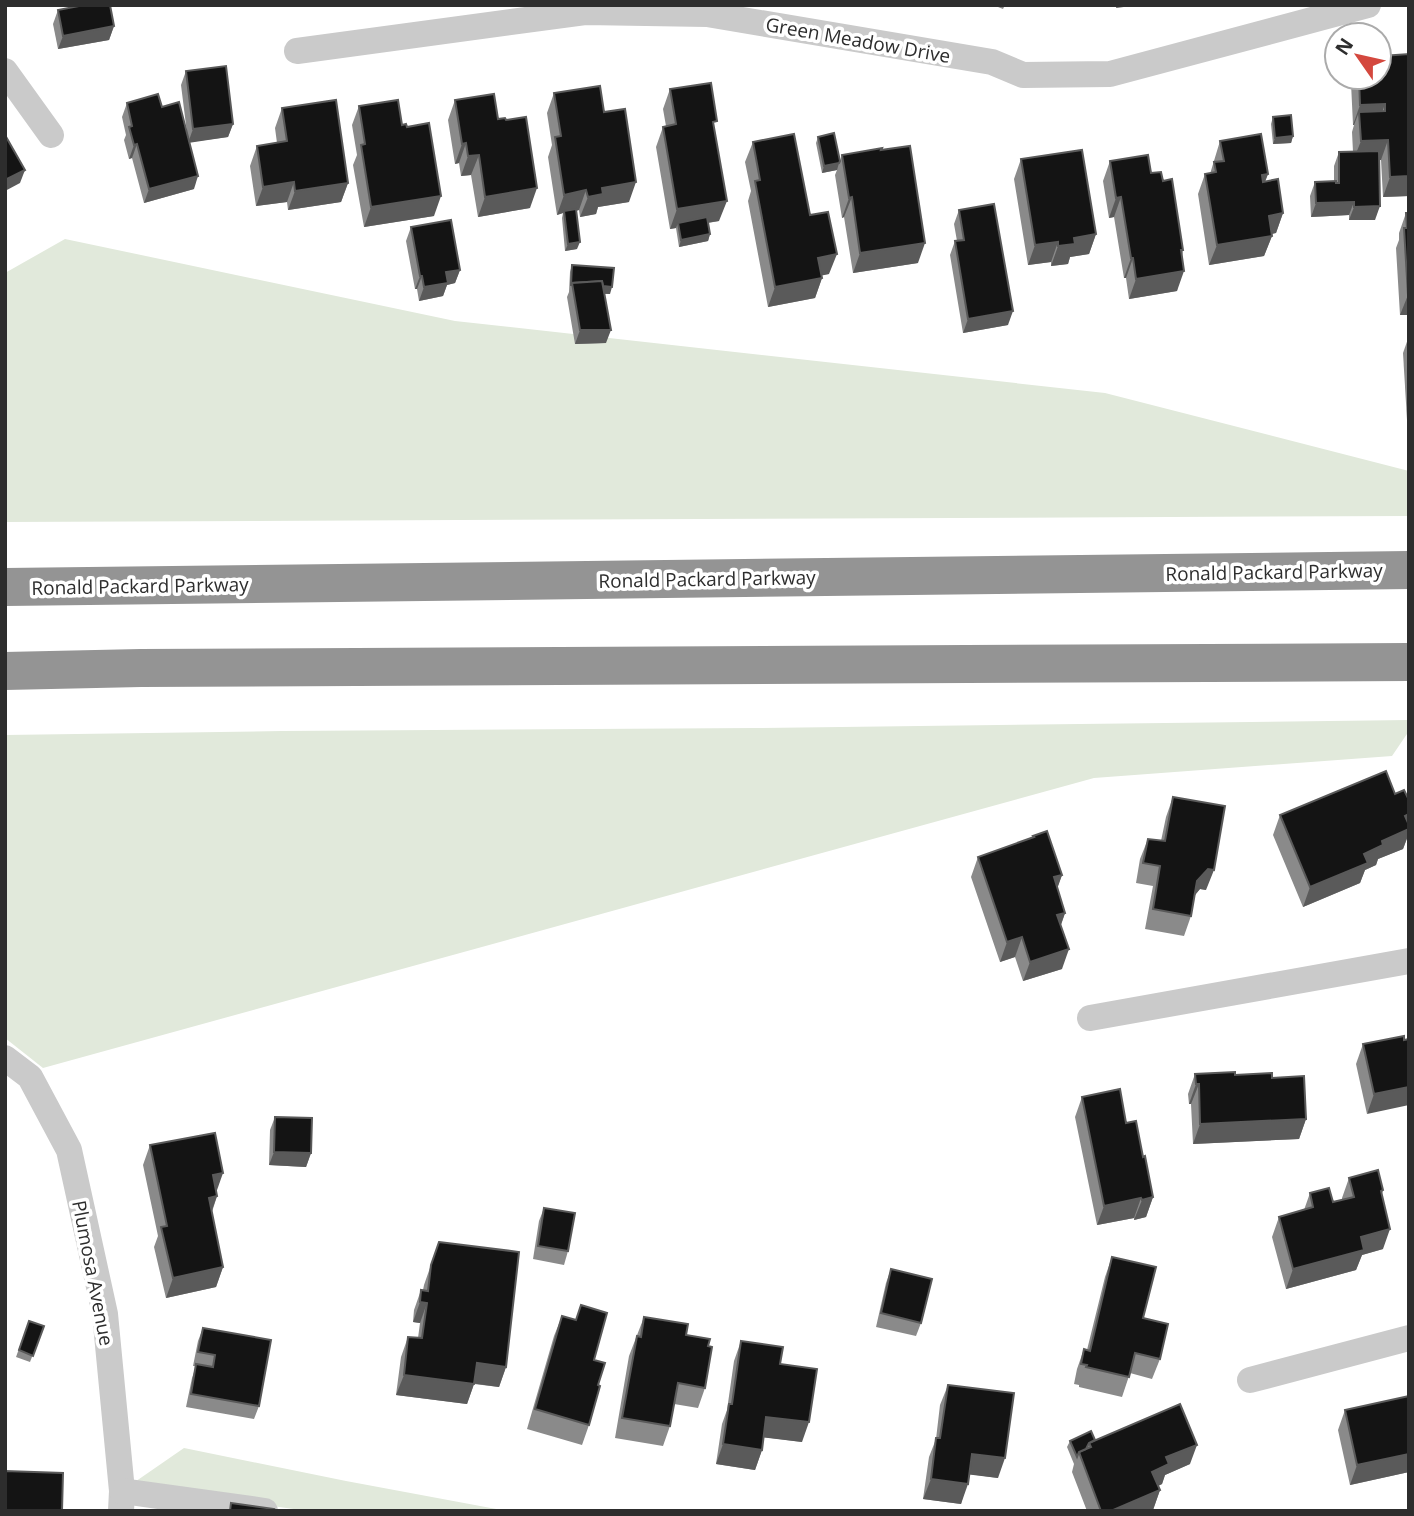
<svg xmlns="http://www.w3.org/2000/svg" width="1414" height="1516" font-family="'Open Sans',sans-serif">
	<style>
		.green { fill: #e1e9db }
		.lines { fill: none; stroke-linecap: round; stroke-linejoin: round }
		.minor { stroke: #cacaca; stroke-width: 26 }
		.motorway { stroke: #949494; stroke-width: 38 }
		.wall { fill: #8a8a8a }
		.shaded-wall { fill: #5a5a5a }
		.building { fill: #141414; stroke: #5a5a5a; stroke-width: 2 }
		.labels { text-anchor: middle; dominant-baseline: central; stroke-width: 7; stroke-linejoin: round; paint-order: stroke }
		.street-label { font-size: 19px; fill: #2d2d2d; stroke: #fff }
	</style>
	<rect width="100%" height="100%" fill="#fff"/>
	<g class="green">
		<polygon points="65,239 455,321 1105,393 1409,471 1409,516 5,522 5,273"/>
		<polygon points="1409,720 1409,731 1392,756 1094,778 43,1068 5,1038 5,735 282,731 755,728"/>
		<polygon points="184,1448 346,1481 507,1511 308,1511 129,1486"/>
	</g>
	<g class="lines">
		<g class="minor">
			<polyline points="297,51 585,12 707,14 992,62 1023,75 1110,74 1368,5"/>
			<polyline points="5,71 51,135"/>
			<polyline points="1090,1018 1409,961"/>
			<polyline points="5,1058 30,1077 69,1150 105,1314 122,1491 121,1511"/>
			<polyline points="1250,1380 1409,1338"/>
			<polyline points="122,1491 265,1511"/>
		</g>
		<g class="motorway">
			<polyline points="5,587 1409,570"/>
			<polyline points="5,671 141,668 1409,662"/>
		</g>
	</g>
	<g class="wall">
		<polygon points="993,5 1005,5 1003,9"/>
		<polygon points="58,10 114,26 109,40 58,49 53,24"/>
		<polygon points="1409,54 1409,196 1383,197 1381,160 1379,160 1375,220 1349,220 1349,215 1311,217 1310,196 1315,182 1334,181 1334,166 1339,152 1353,152 1352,132 1354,125 1353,125 1351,83 1353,77 1379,77 1380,62 1382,56"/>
		<polygon points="186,71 233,124 228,137 190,142 194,189 144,203 132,158 129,159 124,140 126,135 122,117 127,103 187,133 181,85"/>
		<polygon points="670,89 714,129 719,221 708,223 710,234 708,241 679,247 676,228 670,229 656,147 663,127 666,126 663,109"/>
		<polygon points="554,93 604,112 629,202 598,207 596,214 580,217 579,210 576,211 577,249 565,251 562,218 563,213 557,215 548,157 552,145 547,113"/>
		<polygon points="455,100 498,119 530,208 478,217 471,175 461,176 459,163 455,164 448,120"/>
		<polygon points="359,106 402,125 434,216 364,227 353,165 357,155 352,125"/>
		<polygon points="282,108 348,183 341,202 288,210 287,202 256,206 250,166 257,146 277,143 275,128"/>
		<polygon points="1273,117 1293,136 1291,143 1273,144 1271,124"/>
		<polygon points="818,137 840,161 842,155 881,150 918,263 853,273 844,217 842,218 835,175 837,170 822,173 816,143"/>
		<polygon points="1220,141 1268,174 1265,182 1283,213 1276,233 1271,234 1272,236 1264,256 1209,265 1198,194 1205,174 1210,174"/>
		<polygon points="753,142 810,215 829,274 821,275 822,278 815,298 768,307 748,201 751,191 745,162"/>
		<polygon points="1021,159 1096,234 1089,254 1070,257 1068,264 1051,266 1051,262 1028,265 1014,179"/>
		<polygon points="1110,161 1151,173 1163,181 1183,250 1177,291 1129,299 1126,278 1124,278 1114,217 1109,218 1103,181"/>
		<polygon points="959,210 1008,325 963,333 950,255 955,241 957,241 954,224"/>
		<polygon points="1406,213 1409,213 1409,315 1400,315 1396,248 1399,240 1399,233"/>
		<polygon points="411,227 460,270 455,283 447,285 443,296 419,301 417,289 415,289 406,241"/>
		<polygon points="572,265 610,294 605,294 606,343 575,344 567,297 569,292 570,272"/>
		<polygon points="1409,336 1409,420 1407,420 1403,353"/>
		<polygon points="1395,794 1409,800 1409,833 1403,849 1378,859 1376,865 1365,870 1360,883 1303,907 1273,835 1280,815"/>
		<polygon points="1173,797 1206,890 1200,889 1195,895 1191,916 1184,936 1145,929 1153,886 1136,883 1140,859 1148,839 1161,841 1166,817"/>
		<polygon points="1033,836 1062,875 1057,888 1065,913 1061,925 1062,969 1023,981 1015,957 1000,962 971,877 978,857 1033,838"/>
		<polygon points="1404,1040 1367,1114 1356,1064 1363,1044"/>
		<polygon points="1195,1074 1235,1075 1272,1078 1306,1119 1299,1139 1193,1144 1191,1104 1189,1104 1188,1094"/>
		<polygon points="1082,1097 1126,1123 1143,1157 1153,1197 1146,1217 1134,1220 1134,1218 1097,1225 1075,1117"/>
		<polygon points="275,1117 311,1153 306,1167 269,1165 270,1130"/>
		<polygon points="150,1145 217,1192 217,1196 212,1212 223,1267 216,1287 166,1298 154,1247 158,1236 143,1165"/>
		<polygon points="1349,1178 1383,1190 1382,1194 1383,1249 1362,1255 1356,1270 1286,1289 1272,1237 1279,1217 1304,1210 1310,1193 1333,1202 1342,1200 1342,1198"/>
		<polygon points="544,1208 568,1251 564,1265 533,1259 539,1221"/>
		<polygon points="439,1242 506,1367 499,1387 474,1384 467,1404 396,1395 401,1357 408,1337 418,1338 420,1323 413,1322 414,1310 421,1290 423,1290 424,1285"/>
		<polygon points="1112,1257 1143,1318 1160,1359 1152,1379 1130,1373 1122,1397 1079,1387 1079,1385 1074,1384 1077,1369 1084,1349 1087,1350 1105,1277"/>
		<polygon points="891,1269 921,1323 916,1336 876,1327 886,1283"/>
		<polygon points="581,1305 594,1360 598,1385 589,1425 582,1445 527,1429 554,1336 562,1316 576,1320"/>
		<polygon points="644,1317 686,1335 708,1346 705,1388 698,1408 674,1404 670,1426 663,1446 615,1438 629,1356"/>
		<polygon points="29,1321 44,1326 30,1362 16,1357"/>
		<polygon points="203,1328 259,1406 254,1419 186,1407 192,1378 196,1366 193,1366 198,1341"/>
		<polygon points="741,1341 780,1364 802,1442 763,1437 762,1450 755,1470 716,1464 722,1424 727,1410 734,1361"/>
		<polygon points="948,1385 998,1478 969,1474 961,1504 923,1499 929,1457 936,1439 940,1405"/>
		<polygon points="1409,1396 1409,1472 1350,1485 1338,1430 1345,1410"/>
		<polygon points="1095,1440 1190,1464 1165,1475 1162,1484 1158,1486 1160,1490 1153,1510 1087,1511 1072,1472 1074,1464 1067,1447 1070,1441"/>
	</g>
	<g class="shaded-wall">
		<polygon points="1117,5 1139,5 1116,8"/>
		<polygon points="114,26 109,40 58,49 63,36"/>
		<polygon points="1385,104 1378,124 1359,112 1354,125 1353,125 1360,105"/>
		<polygon points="233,124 228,137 188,143 193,129"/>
		<polygon points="1293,136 1291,143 1273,144 1275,138"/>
		<polygon points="1388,140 1381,160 1353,161 1361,141"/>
		<polygon points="466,143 459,163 455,164 462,144"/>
		<polygon points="137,144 132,158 129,159 134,145"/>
		<polygon points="479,155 471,175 461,176 468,156"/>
		<polygon points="839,163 837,170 822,173 824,166"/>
		<polygon points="25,170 20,183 5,191 5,180"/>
		<polygon points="1268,174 1260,194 1262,175"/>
		<polygon points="198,176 194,189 144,203 149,189"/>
		<polygon points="1409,176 1409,196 1383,197 1390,177"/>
		<polygon points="294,182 287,202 256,206 263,187"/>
		<polygon points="636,182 629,202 598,207 596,214 580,217 588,197 602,188"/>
		<polygon points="348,183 341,202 288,210 295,191"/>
		<polygon points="537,188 530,208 478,217 485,197"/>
		<polygon points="586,190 579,210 564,213 564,211 563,213 557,215 564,195"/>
		<polygon points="441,196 434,216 364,227 371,207"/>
		<polygon points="852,197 844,217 842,218 849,198"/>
		<polygon points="1121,197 1114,217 1109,218 1116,198"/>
		<polygon points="727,201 719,221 679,227 678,223 676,228 670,229 677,209"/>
		<polygon points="1354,202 1349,215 1311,217 1316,203"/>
		<polygon points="1380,206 1375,220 1349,220 1354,207"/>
		<polygon points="1283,213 1276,233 1261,236 1269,216"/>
		<polygon points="710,234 708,241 679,247 681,240"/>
		<polygon points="1096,234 1089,254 1070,257 1068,264 1051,266 1058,246 1074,238"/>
		<polygon points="1272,236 1264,256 1209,265 1217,245"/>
		<polygon points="580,242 577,249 565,251 568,244"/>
		<polygon points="1058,242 1051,262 1028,265 1035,245"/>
		<polygon points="925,243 918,263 853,273 860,253"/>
		<polygon points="837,254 829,274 810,278 818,258"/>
		<polygon points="1131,258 1133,258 1126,278 1124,278"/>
		<polygon points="460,270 455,283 447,285 443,296 419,301 424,287 446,272"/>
		<polygon points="1184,271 1177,291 1129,299 1136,279"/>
		<polygon points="420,276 422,276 417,289 415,289"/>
		<polygon points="822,278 815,298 768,307 775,287"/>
		<polygon points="572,285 612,287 610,294 574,292"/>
		<polygon points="1408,295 1409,295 1409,315 1400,315"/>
		<polygon points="1013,311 1008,325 963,333 968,319"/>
		<polygon points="580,330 611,330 606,343 575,344"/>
		<polygon points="1409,814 1409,833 1403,849 1378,859 1376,865 1365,870 1360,883 1303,907 1310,887 1364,854 1382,841 1405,816"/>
		<polygon points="1208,869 1214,870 1206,890 1200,889 1190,901 1197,881"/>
		<polygon points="1062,875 1055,895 1054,877"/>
		<polygon points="1065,913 1058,933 1057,915"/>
		<polygon points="1022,937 1015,957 1000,962 1007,942"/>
		<polygon points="1069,949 1062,969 1023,981 1030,962"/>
		<polygon points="1196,1084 1199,1084 1191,1104 1189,1104"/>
		<polygon points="1409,1087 1409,1105 1367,1114 1374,1094"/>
		<polygon points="1306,1119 1299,1139 1193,1144 1200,1124"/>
		<polygon points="274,1152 311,1153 306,1167 269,1165"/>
		<polygon points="223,1173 216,1193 213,1175"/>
		<polygon points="217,1196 210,1216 209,1198"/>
		<polygon points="1153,1197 1146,1217 1134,1220 1142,1200"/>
		<polygon points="1141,1198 1134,1218 1097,1225 1104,1206"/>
		<polygon points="1390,1229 1383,1249 1362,1255 1356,1270 1286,1289 1293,1269 1361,1237"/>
		<polygon points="223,1267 216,1287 166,1298 173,1278"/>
		<polygon points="420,1302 427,1303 420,1323 413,1322"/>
		<polygon points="477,1363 506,1367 499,1387 470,1383"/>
		<polygon points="404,1375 474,1384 467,1404 396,1395"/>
		<polygon points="766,1417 809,1422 802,1442 759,1437"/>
		<polygon points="723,1444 762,1450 755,1470 716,1464"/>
		<polygon points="1197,1445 1190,1464 1165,1475 1162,1484 1145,1492 1152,1472 1166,1457"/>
		<polygon points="972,1454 1005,1458 998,1478 965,1474"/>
		<polygon points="1409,1454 1409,1472 1350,1485 1357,1465"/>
		<polygon points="931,1479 968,1484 961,1504 923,1499"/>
		<polygon points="1160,1490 1153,1510 1151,1511 1111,1511"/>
	</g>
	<g class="building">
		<polygon points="84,5 110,5 114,26 63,36 58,10"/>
		<polygon points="1409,54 1409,176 1390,177 1388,140 1361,141 1359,112 1385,111 1385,104 1360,105 1359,77 1379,77 1379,62 1382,62 1382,56"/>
		<polygon points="226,66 233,124 193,129 186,71"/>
		<polygon points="711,83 717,121 713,122 727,201 677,209 663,127 676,124 670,89"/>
		<polygon points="600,86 604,112 625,109 636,182 602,188 603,194 588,197 586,190 564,195 555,137 561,136 554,93"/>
		<polygon points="158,94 162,107 179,102 198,176 149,189 137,144 134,145 129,127 132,126 127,103"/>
		<polygon points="494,94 498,119 505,118 506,120 526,117 537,188 485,197 479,155 468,156 466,143 462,144 455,100"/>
		<polygon points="336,100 348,183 295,191 294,182 263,187 257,146 287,141 282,108"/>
		<polygon points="398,100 402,125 406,124 407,127 429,123 441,196 371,207 361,145 365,144 359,106"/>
		<polygon points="1291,115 1293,136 1275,138 1273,117"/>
		<polygon points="834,133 840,161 839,163 824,166 818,137"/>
		<polygon points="794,134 810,215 828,212 837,254 818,258 822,278 775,287 755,181 760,180 753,142"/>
		<polygon points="1261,134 1268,174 1262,175 1263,182 1278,179 1283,213 1269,216 1272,236 1217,245 1205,174 1216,172 1214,162 1224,161 1220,141"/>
		<polygon points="5,135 25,170 5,180"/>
		<polygon points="910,146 925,243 860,253 852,197 849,198 842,155 882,148 881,150"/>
		<polygon points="1082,150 1096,234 1074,238 1075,244 1058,246 1058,242 1035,245 1021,159"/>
		<polygon points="1379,151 1380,206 1354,207 1354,202 1316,203 1315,182 1336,181 1336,183 1339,183 1339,152"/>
		<polygon points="1148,155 1151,173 1161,172 1163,181 1172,179 1183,250 1181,250 1184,271 1136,279 1133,258 1131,258 1121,197 1116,198 1110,161"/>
		<polygon points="994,204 1013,311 968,319 955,241 964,240 959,210"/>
		<polygon points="576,209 580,242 568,244 564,211"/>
		<polygon points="1406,213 1409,213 1409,295 1408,295 1404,228 1407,228"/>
		<polygon points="707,217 710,234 681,240 678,223"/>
		<polygon points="451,220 460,270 446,272 448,283 424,287 422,276 420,276 411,227"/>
		<polygon points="572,265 614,268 612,287 603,286 602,281 572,283 572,285 571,285"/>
		<polygon points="602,281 611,330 580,330 572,283"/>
		<polygon points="1386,771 1395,794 1404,790 1409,800 1409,814 1405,816 1409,825 1409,829 1382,841 1383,845 1364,854 1368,863 1310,887 1280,815"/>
		<polygon points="1173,797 1225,806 1214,870 1208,869 1197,881 1191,916 1153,909 1160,866 1143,863 1148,839 1165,841"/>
		<polygon points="1047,831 1062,875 1054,877 1065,913 1057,915 1069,949 1030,962 1022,937 1007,942 978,857 1034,837 1033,836"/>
		<polygon points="1404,1036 1404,1040 1409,1039 1409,1087 1374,1094 1363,1044"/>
		<polygon points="1235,1072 1235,1075 1272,1073 1272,1078 1304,1076 1306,1119 1200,1124 1199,1084 1196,1084 1195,1074"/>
		<polygon points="1120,1089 1126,1123 1136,1121 1143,1157 1145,1156 1153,1197 1142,1200 1141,1198 1104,1206 1082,1097"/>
		<polygon points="275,1117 312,1118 311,1153 274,1152"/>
		<polygon points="215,1133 223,1173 213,1175 217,1196 209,1198 223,1267 173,1278 161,1227 167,1226 150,1145"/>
		<polygon points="1378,1170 1383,1190 1381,1191 1390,1229 1361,1237 1364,1250 1293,1269 1279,1217 1313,1207 1310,1193 1329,1188 1333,1202 1354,1197 1349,1178"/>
		<polygon points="544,1208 575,1213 568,1251 538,1246"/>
		<polygon points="439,1242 519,1252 506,1367 477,1363 474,1384 404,1375 408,1337 422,1338 427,1303 420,1302 421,1290 428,1291 431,1265"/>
		<polygon points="1112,1257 1156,1267 1143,1318 1168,1324 1160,1359 1135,1353 1129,1377 1086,1367 1087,1365 1081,1364 1084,1349 1090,1351"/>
		<polygon points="891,1269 932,1279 921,1323 881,1313"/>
		<polygon points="581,1305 607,1313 594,1360 605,1363 598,1385 600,1386 589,1425 535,1409 562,1316 576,1320"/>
		<polygon points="644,1317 688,1324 686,1335 710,1339 708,1346 712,1347 705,1388 678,1383 670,1426 622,1418 637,1336 641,1337"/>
		<polygon points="29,1321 44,1326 33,1356 19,1350"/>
		<polygon points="203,1328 271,1340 259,1406 191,1394 196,1364 213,1367 215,1355 198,1352"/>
		<polygon points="741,1341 783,1347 780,1364 817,1369 809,1422 766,1417 762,1450 723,1444 729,1404 732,1404"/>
		<polygon points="948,1385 1014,1393 1005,1458 972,1454 968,1484 931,1479 936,1438 940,1438"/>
		<polygon points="1409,1396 1409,1454 1357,1465 1345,1410"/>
		<polygon points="1180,1404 1197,1445 1166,1457 1169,1464 1152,1472 1160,1490 1111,1511 1101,1511 1079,1452 1091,1447 1089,1443"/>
		<polygon points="1091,1431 1095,1440 1089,1443 1086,1449 1079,1452 1077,1457 1070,1441"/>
		<polygon points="5,1471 63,1473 62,1511 5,1511"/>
		<polygon points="231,1503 274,1509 273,1511 230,1511"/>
	</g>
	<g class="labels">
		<g class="street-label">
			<text transform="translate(858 40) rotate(10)">Green Meadow Drive</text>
			<text transform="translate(1274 572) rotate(-1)">Ronald Packard Parkway</text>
			<text transform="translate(707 579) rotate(-1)">Ronald Packard Parkway</text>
			<text transform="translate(140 586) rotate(-1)">Ronald Packard Parkway</text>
			<text transform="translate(93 1273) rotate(79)">Plumosa Avenue</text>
		</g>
	</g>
	<rect width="1414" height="1516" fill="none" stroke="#2d2d2d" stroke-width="14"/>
	<g transform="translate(1358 56) rotate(304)"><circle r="33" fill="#ffffff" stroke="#ababab" stroke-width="2"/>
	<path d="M0-5L12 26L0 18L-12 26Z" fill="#d4483e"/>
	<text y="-10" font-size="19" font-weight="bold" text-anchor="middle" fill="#2d2d2d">N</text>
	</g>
</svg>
